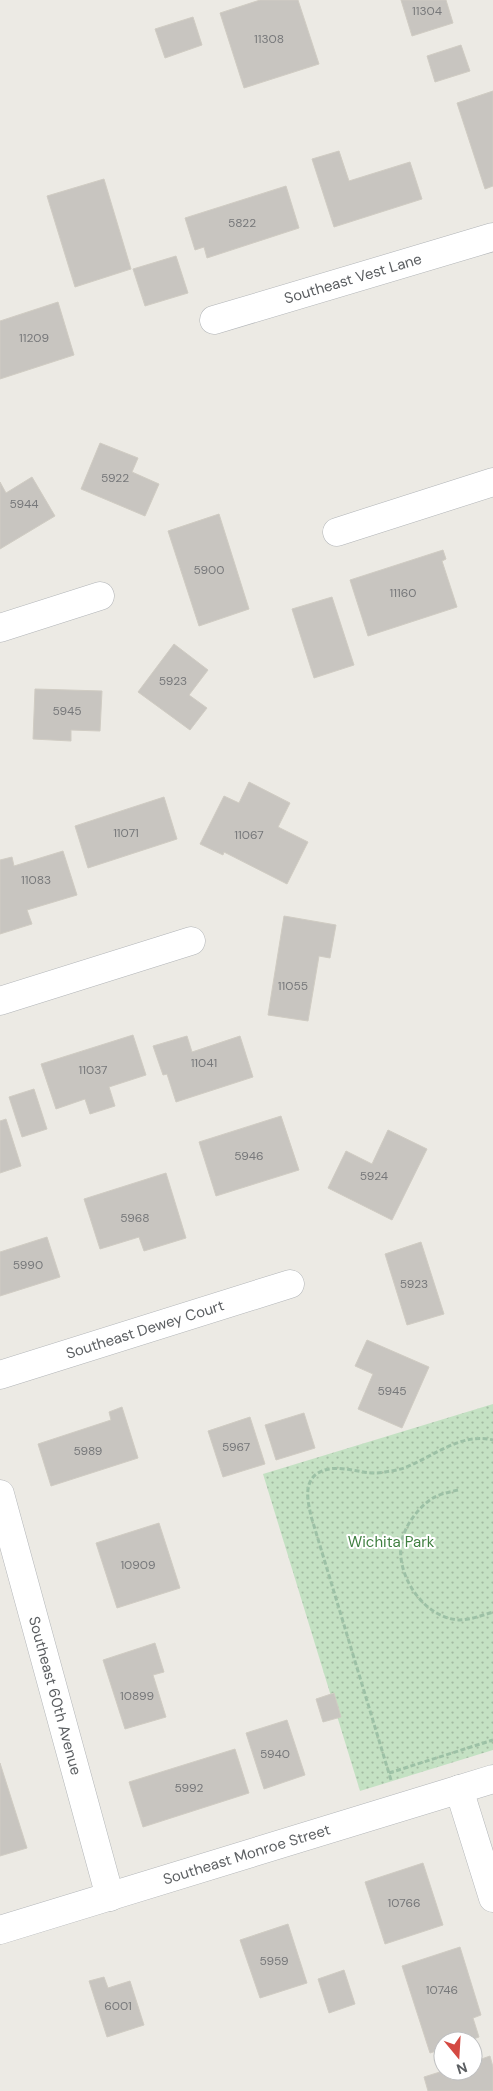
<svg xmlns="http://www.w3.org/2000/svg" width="493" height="2091" font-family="'DM Sans',sans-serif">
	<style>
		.grass { fill: url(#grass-dots) }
		.building { fill: #c8c5c0; stroke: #d0ccc3 }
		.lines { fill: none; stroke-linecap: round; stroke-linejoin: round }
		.minor-casing { stroke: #b1b4b7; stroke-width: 29 }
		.path { stroke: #9dc1a6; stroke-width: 3; stroke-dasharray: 5 2.5; stroke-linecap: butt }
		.minor { stroke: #fff; stroke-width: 28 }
		.labels { text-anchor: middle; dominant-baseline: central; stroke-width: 4; stroke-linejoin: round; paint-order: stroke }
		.number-label { font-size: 12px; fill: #77787a }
		.street-label { font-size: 15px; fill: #5c5f62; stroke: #fff }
		.park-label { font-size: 15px; fill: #3f7f40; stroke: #fff }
	</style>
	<defs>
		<pattern id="grass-dots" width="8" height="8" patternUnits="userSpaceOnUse" patternTransform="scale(1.25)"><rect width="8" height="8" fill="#c4e1c3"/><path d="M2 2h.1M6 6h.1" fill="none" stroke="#a2baa2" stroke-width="1.8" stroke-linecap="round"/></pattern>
	</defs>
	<rect width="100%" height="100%" fill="#eceae4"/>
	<polygon class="grass" points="493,1404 493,1750 360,1791 263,1474"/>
	<g class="building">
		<polygon points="260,0 298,0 319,64 244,88 220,13"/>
		<polygon points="401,0 446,0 453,23 412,36"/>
		<polygon points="193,17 202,45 165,58 155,29"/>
		<polygon points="461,45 470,71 435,82 427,56"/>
		<polygon points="493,91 493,186 485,189 457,103"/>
		<polygon points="339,151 349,181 410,162 422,199 334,227 312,159"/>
		<polygon points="104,179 131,269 75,287 47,196"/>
		<polygon points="286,186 299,228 207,258 204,247 195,250 185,218"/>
		<polygon points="176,256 188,293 145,306 133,269"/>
		<polygon points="58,302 74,355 0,379 0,321"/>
		<polygon points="100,443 138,458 132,472 159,484 145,516 81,489"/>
		<polygon points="32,477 55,516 0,549 0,482 6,493"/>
		<polygon points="219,514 249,609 199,626 168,531"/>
		<polygon points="443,550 446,559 442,561 457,607 368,636 350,580"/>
		<polygon points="332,597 354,665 314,678 292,609"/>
		<polygon points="174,644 208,670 189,695 207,708 190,730 138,692"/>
		<polygon points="35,689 102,691 100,731 71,730 71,741 33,739"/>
		<polygon points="249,782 290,803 278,827 308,842 287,884 224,852 223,855 200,844 224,796 239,803"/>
		<polygon points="164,797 177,839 88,868 75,826"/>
		<polygon points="63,851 77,895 27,910 32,924 0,934 0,860 12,857 14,866"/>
		<polygon points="284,916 336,925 330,958 319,956 308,1021 268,1015"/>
		<polygon points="133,1035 146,1075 109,1087 115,1106 90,1114 85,1099 56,1109 41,1064"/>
		<polygon points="187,1036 192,1052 240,1036 253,1077 176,1102 167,1074 163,1075 153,1046"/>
		<polygon points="34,1089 47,1129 22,1137 9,1097"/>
		<polygon points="281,1116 299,1170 216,1196 199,1142"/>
		<polygon points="6,1119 21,1166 0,1173 0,1121"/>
		<polygon points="388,1130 427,1149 392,1220 328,1188 346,1151 372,1164"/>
		<polygon points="166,1173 186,1238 144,1251 139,1237 100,1249 84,1199"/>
		<polygon points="47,1237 60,1277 0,1296 0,1252"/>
		<polygon points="421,1242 444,1314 407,1325 385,1254"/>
		<polygon points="367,1340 429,1367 402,1428 358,1409 373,1374 355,1366"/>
		<polygon points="122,1407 138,1458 51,1486 38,1444 111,1420 109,1412"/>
		<polygon points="304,1413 315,1448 276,1460 265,1425"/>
		<polygon points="250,1417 265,1464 223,1477 208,1431"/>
		<polygon points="159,1523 180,1588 117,1608 96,1543"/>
		<polygon points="155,1643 164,1672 153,1675 166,1717 125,1729 103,1660"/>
		<polygon points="334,1693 341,1717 323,1722 316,1699"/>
		<polygon points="287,1720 305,1775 264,1789 246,1733"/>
		<polygon points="235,1749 249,1793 143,1827 129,1782"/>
		<polygon points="0,1763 27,1848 0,1856"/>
		<polygon points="423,1863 443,1925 385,1944 365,1882"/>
		<polygon points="288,1924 307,1983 260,1998 240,1940"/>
		<polygon points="460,1947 481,2015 473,2018 479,2037 468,2041 443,2041 443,2049 430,2053 402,1966"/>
		<polygon points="344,1970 355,2004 329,2013 318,1979"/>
		<polygon points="104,1977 108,1988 130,1981 144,2025 107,2037 89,1981"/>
		<polygon points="490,2056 493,2067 493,2091 428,2091 424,2077 443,2071 473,2071 473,2062"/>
	</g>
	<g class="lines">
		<defs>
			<g id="minor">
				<path id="s1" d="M214,320L493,237"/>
				<polyline points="337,532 493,482"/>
				<polyline points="0,628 100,596"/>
				<polyline points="0,1001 191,941"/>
				<path id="s2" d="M0,1375L290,1284"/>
				<path id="s3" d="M0,1494L110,1897"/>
				<polyline points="459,1789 493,1898"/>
				<path id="s4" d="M0,1930L493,1779"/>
			</g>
		</defs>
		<use href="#minor" class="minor-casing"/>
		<g class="path">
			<path d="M458,1490C449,1492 440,1494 433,1498C418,1507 403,1528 401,1545C397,1578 425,1618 459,1620C470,1620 483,1615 493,1612"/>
			<polyline points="389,1773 493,1740"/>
			<path d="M391,1780L311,1516C308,1502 303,1482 318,1473C338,1461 364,1477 385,1472C391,1471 398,1470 404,1468C433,1457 461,1432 493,1440"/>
		</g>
		<use href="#minor" class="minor"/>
	</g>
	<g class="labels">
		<g class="number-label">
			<text x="427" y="11">11304</text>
			<text x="269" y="39">11308</text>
			<text x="242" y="223">5822</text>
			<text x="34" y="338">11209</text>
			<text x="115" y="478">5922</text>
			<text x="24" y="504">5944</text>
			<text x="209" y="570">5900</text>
			<text x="403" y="593">11160</text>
			<text x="173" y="681">5923</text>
			<text x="67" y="711">5945</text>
			<text x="126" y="833">11071</text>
			<text x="249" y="835">11067</text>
			<text x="36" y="880">11083</text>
			<text x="293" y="986">11055</text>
			<text x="204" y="1063">11041</text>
			<text x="93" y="1070">11037</text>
			<text x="249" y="1156">5946</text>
			<text x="374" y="1176">5924</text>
			<text x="135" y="1218">5968</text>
			<text x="28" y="1265">5990</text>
			<text x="414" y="1284">5923</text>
			<text x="392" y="1391">5945</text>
			<text x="236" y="1447">5967</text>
			<text x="88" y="1451">5989</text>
			<text x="138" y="1565">10909</text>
			<text x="137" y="1696">10899</text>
			<text x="275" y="1754">5940</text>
			<text x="189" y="1788">5992</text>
			<text x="404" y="1903">10766</text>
			<text x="274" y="1961">5959</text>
			<text x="442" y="1990">10746</text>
			<text x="118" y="2006">6001</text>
		</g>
		<g class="street-label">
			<text stroke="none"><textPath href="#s1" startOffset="145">Southeast Vest Lane</textPath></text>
			<text stroke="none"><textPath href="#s2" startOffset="152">Southeast Dewey Court</textPath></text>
			<text stroke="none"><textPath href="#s3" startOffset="209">Southeast 60th Avenue</textPath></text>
			<text stroke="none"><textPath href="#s4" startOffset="258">Southeast Monroe Street</textPath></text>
		</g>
		<g class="park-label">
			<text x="391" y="1542">Wichita Park</text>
		</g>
	</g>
	<g transform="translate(458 2056) rotate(162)"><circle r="24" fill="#ffffff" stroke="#bebfc0"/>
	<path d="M0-4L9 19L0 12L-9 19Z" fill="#d44942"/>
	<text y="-8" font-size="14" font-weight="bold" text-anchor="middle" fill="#5c5f62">N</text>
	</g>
</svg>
